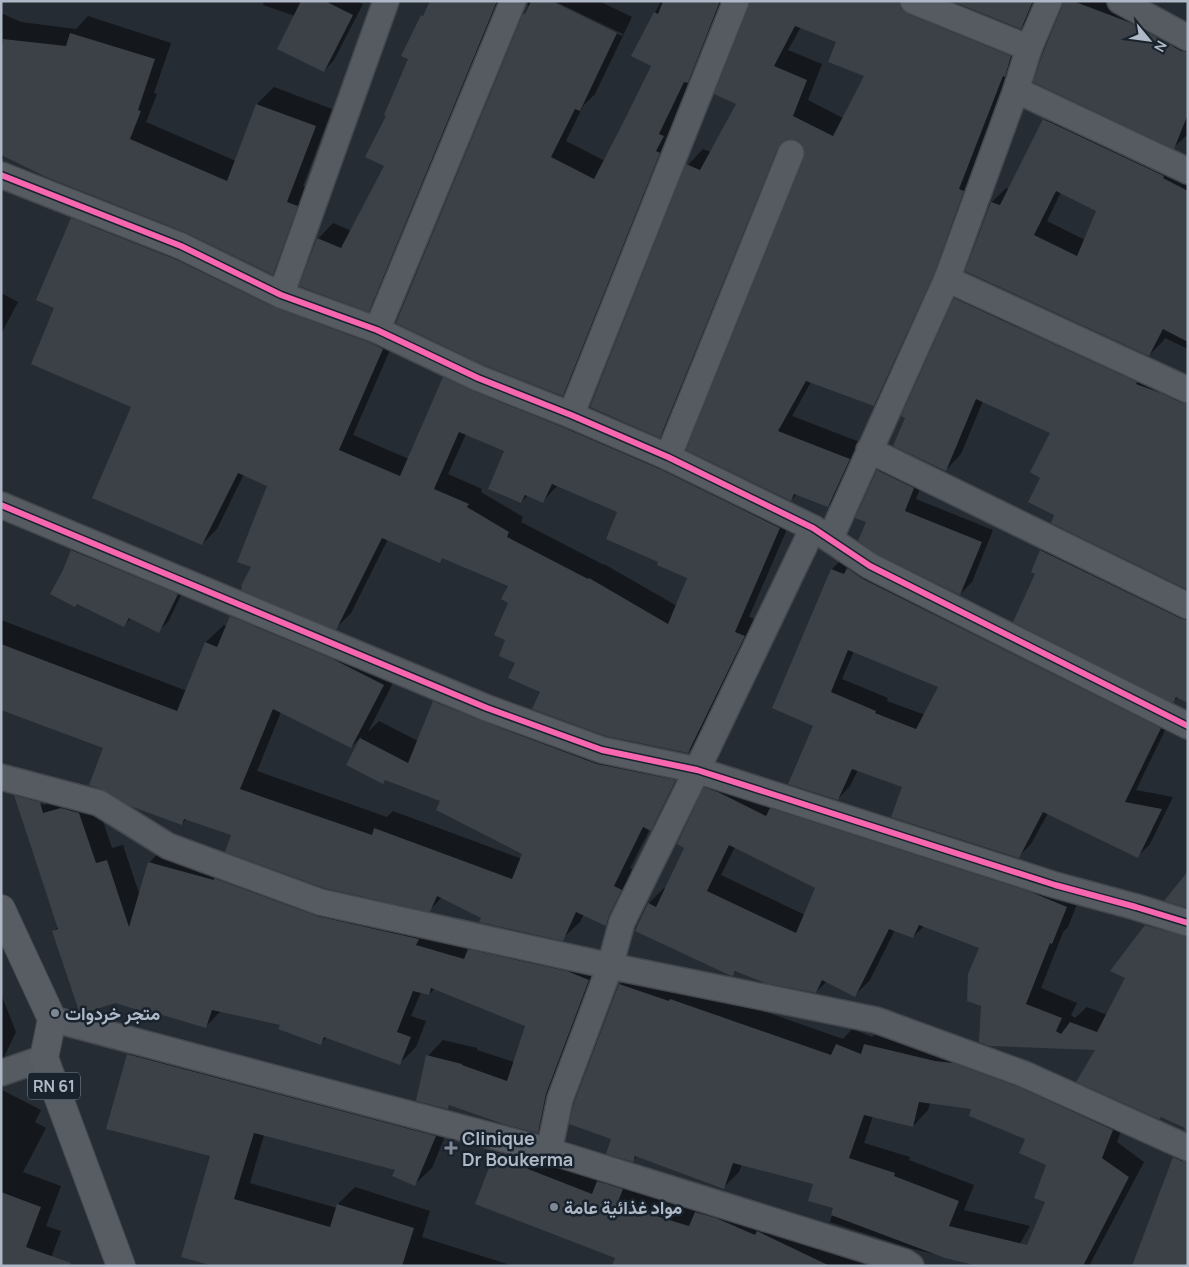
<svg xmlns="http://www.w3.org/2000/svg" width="1189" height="1267" font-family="Manrope,Vazirmatn,sans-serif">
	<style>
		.shadow { fill: #0007; fill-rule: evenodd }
		.building { fill: #3b4147; fill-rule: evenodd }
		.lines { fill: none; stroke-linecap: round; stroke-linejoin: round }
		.street-casing { stroke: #44484e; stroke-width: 28 }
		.primary-casing { stroke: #434850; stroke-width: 30 }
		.street { stroke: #565b62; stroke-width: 25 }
		.primary { stroke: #585d64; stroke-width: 28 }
		.cycleway-casing { stroke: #19232e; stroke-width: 9 }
		.cycleway { stroke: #f766af; stroke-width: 6 }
		.poi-dot { fill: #7e8793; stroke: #19232e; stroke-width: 2 }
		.labels { text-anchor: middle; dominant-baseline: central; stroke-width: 5; stroke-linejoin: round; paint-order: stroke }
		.shield { fill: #19232e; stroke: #818b98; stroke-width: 1 }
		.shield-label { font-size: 16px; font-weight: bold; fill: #aeb8c6 }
		.poi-label { font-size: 18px; font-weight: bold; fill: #aeb8c6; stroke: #19232e; text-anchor: start }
	</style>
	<rect width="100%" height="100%" fill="#262c33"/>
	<g class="shadow">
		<polygon points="264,1 357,1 363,4 334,60 324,71 295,16 263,5"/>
		<polygon points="435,1 506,1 384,295 369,310 318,239 333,223 352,231 385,166 388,115 409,59 421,17 433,6"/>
		<polygon points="528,1 549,1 622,36 623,34 554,1 599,1 632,17 595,94 583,106 566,141 605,161 652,66 633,55 661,1 729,1 674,118 678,121 578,379 563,395 397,322 528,7"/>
		<path d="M751,1H929L1026,41L979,175L889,389L874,405L811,382L792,416L865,444L844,490L828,506L797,494L791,500L688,449L806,159V150L803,143L797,139L790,138L675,421L660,436L688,165L703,149L711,152L738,103ZM801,27L837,42L866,75L843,118L808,100L822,64L788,50Z"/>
		<polygon points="955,1 1041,1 1037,12 1021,28"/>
		<polygon points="1064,1 1134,1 1157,14 1137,69 1157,78 1173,46 1188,31 1188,134 1174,147 1064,6"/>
		<polygon points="1,13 21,22 76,29 88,16 171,43 154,93 157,94 146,122 236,161 257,104 274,87 332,109 303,186 314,189 289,257 273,274 188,232 4,155 1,162"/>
		<path d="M1059,105L1188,169V349L1165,338L1163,341L1149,355L992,202L1006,188L1009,189L1044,120ZM1061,192L1097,210L1085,240L1047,221Z"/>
		<path d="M106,211L397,334L353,435L409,459L444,378L459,363L794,513L749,617L759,621L703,737L688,752L541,691L517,663L507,640L509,585L443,557L439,561L388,539L351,613L336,628L252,567L269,485L244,474L217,529L202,544L132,406L91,226ZM466,434L506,450L521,502L528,495L543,501L558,485L619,511L660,561L689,578L677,606L604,564V565L521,522L523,517L481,492L482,489L448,474Z"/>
		<polygon points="971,283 1188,383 1188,588 1056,515 1042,477 1052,432 983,401 961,454 946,470 955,299"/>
		<polygon points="1,293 18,302 1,334"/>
		<polygon points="890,459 925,476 916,499 993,530 972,582 960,594 867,521 878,471"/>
		<polygon points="1056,535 1188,599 1188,701 1178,697 1173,701 1037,573 1032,572 1041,550"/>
		<polygon points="82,541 186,585 168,622 158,631 131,618 124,626 64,571 72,550"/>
		<path d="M844,557L1172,716L1136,790L1173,797L1150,844L1137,857L1048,813L1031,844L1018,857L903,786L858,770L850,786L838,799L815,725L774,708L832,569ZM854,651L940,686L925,715L887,701L888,698L842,679Z"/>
		<path d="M249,599L401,667L368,732L379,721L418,741L434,702L452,684L615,746L693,763L668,812L650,829L630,868L638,872L623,907L606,925L584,914L580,922L562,939L482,917L442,897L430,910L232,834L186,819L182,824L104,748L1,709V620L187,691L206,642L224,625L227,626L231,617ZM281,712L351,747L362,736L348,764L441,800L524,853L522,859L393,811L387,817L257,771Z"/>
		<path d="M721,773L1082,891L1068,927L1063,932L1041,988L1077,1003L1071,1015L1075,1018L1087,1007L1107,1015L1127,977L1146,926L1162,910L1188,918V1131L1186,1127L1098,1049L982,1005L981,947L924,926L913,937L895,930L870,980L855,995L827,981L816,992L737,970L732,975L649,903L664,888L666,889L685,847L705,788ZM735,847L816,887L805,915L721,875Z"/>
		<path d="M31,780L95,797L112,848L123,845L140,896L150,862L165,846L333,901L604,964L553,1116L538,1132L451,1104L447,1108L428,1056L443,1040L477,1048V1050L514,1062L527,1025L435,988L429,994L421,992L411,1016L426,1021L416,1047L400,1063L327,1037L321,1043L281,1024L221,1011L205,1027L54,931L58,927L15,796ZM37,800L46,803L45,805L37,803Z"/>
		<polygon points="635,969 687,984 843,1039 852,1029 872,1037 881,1029 1127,1114 1117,1142 1144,1162 1089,1266 1026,1266 1047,1201 1048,1164 1026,1138 973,1108 930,1103 928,1110 913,1126 873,1116 864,1143 910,1157 909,1160 974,1185 964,1210 1030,1226 1014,1254 984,1266 913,1249 830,1222 834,1208 815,1183 742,1164 739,1172 723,1188 637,1156 632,1161 613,1139 620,984"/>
		<polygon points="1,994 16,1032 2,1061 12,1065 2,1090 41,1110 35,1122 46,1128 23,1172 61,1186 46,1226 61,1231 48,1266 1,1266"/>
		<polygon points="145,1037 452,1119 432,1168 415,1184 396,1169 264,1135 250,1183 337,1208 338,1204 355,1187 430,1211 422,1237 513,1266 217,1266 211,1155 128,1054"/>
		<polygon points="512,1137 915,1260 927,1266 613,1266 616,1257 476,1203 496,1152"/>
		<polygon points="1188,1145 1188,1253 1174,1158"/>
	</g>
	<g class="building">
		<polygon points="301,1 325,1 353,15 324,72 277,49"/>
		<polygon points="430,1 497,1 369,312 299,286 317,238 341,248 384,166 365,157 386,116 384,115 408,59 401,56 421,15 423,16"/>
		<polygon points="531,1 552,1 617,33 580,111 575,109 551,157 594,179 625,119 651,66 631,56 654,12 658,14 663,1 720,1 688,83 684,82 659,134 664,136 656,151 660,153 563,396 484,365 396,323 523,14 525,14"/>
		<path d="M750,1H899L901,9L908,14L1011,56L1005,77L1003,76L959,189L964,191L934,274L874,406L806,381L778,431L850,459L828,507L794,494L791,501L686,450L804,158L805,151L802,144L797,140L789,139L782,142L778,148L660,438L590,407L686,164L700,170L736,104L714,94L749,6ZM795,26L836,42L828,62L864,76L833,136L793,116L807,80L774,66Z"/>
		<polygon points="952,1 1033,1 1021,29"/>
		<polygon points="1063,1 1073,1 1131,23 1181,51 1188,52 1188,114 1174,149 1033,82 1043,53 1062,7"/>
		<polygon points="70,33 155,59 138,110 141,111 130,139 227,181 256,104 316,126 287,202 298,206 273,275 187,233 46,177 1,155 1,51 3,39 66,46"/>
		<path d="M1043,119L1164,176L1163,178L1188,191V342L1163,329L1149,356L965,271L991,202L1000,205ZM1056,191L1096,211L1077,256L1034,235Z"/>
		<path d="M71,218L175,259L276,308L371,343L383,349L339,450L400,476L443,377L473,391L565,428L662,470L780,528L735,632L745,636L688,753L606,736L532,709L540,692L508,678L515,663L499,656L505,640L494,635L508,603L501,599L508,586L442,558L440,563L382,538L336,630L241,590L242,586H241L251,567L237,562L267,486L238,473L202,545L92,498L131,407L31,364L54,308L36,300ZM459,432L504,451L488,489L521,503L525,495L543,503L552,484L617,512L606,539L658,562L657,565L687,578L668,624L589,578L588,579L507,537L509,532L467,507L469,504L434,489Z"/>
		<polygon points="954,298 1137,382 1136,384 1161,393 1182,403 1188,404 1188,590 1051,523 1054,515 1028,502 1040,478 1030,472 1050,433 976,399 946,471 893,446 905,418 901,416"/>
		<polygon points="877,470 914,488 905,511 982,542 960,595 877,554 858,541 866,522 855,518"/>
		<polygon points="71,550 178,594 159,633 129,618 124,627 77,604 75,607 50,594 63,570"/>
		<polygon points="1040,550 1182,619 1188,620 1188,703 1176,697 1173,703 1013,622 1035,574 1031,572"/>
		<path d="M847,568L863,579L1161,728L1125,802L1162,809L1138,858L1043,812L1019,858L891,817L902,787L852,769L838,800L788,784L813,726L772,708L831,569L844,574ZM848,650L938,687L916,729L875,713L876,711L831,692Z"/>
		<polygon points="230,616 331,658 384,685 351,748 273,709 240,789 372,835 374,828 512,879 522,854 436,810 440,801 385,780 383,784 346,765 360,738 408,763 433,701 482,721 597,764 676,780 651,831 643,827 614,886 622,890 609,916 606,926 576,912 563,941 479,922 481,918 437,896 430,912 324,888 225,852 231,835 184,819 182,825 130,806 106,791 89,785 103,748 1,710 1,644 177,711 205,642 217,647"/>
		<path d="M704,787L718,792L766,816L770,808L1031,892L1067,907L1052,944L1050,943L1026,1004L1062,1018L1056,1031L1061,1034L1070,1022L1097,1032L1125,978L1110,971L1145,925L1188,937V1132L1184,1130L1185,1128L1161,1117L1159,1119L1076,1082L1095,1050L990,1046L979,1042L981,1006L967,1001L968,974L979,948L919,925L913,938L889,929L855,997L822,980L816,993L765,983L735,971L733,976L729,975L635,931L648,903L656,907L684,848L677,844ZM729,845L815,888L796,933L707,891Z"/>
		<polygon points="14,795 40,802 43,813 61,808 79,813 96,863 107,860 129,927 148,862 214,880 214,878 317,916 419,939 416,945 464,959 468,949 567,971 589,980 546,1094 538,1133 506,1125 449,1105 448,1109 416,1101 426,1055 462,1064 462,1065 507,1081 525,1026 431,988 429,995 413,991 397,1032 411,1037 400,1065 324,1037 321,1045 278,1029 280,1025 212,1010 206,1028 159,1014 158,1016 115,1003 85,1013 79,1011 52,931 58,929"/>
		<polygon points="1188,871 1188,908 1164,901"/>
		<path d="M619,984L669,1001L670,999L831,1055L836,1044L861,1054L864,1044L935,1061L953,1063L1019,1087L1113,1130L1102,1158L1129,1177L1083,1266H978L945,1258L831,1215L833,1208L808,1201L813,1184L733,1163L724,1189L635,1156L633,1162L606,1154L611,1139L569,1124L574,1103ZM919,1102L971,1109L969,1116L1025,1139L1019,1153L1046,1165L1034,1198L1045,1202L1027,1245L949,1226L959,1201L894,1176L895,1173L849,1158L864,1115L913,1127Z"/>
		<polygon points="127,1054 436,1136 415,1186 392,1176 395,1170 254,1133 234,1199 330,1227 337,1204 414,1228 402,1266 213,1266 181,1257 210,1156 106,1129"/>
		<polygon points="495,1152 530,1161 528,1169 592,1194 597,1181 623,1189 617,1204 689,1226 695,1212 716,1218 755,1235 757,1231 830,1266 612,1266 615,1258 475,1204"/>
		<polygon points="1173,1157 1182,1161 1188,1162 1188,1266 1132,1266"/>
		<polygon points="1,1192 41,1207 26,1247 71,1263 70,1266 1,1266"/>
	</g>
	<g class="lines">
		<defs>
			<g id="street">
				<polyline points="913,1 1029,48"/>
				<polyline points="1120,1 1188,38"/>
				<polyline points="1016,90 1188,171"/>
				<polyline points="1,175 181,246 281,295 377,330 478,378 571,415 668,457 813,528 870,566 1188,726"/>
				<polyline points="947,279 1188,390"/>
				<polyline points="281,295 386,1"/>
				<polyline points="377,330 513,1"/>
				<polyline points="571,415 736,1"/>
				<polyline points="869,450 1188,606"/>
				<polyline points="668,457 791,153"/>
				<polyline points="1,505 487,708 602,750 697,770 1055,885 1136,907 1188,923"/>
				<polyline points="830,539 947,279 1016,90 1029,48 1049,1"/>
				<polyline points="1,777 99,803 168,846 320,902 610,966 876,1020 1024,1074 1188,1148"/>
				<polyline points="52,1019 549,1151 905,1262 911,1266"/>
				<polyline points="1,1073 44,1058"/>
				<polyline points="549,1151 560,1099 610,966 622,922 697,770 813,528"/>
			</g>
			<polyline id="primary" points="1,909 52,1019 44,1058 121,1266"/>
		</defs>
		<use href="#street" class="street-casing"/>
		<use href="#primary" class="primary-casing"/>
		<use href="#street" class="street"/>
		<use href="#primary" class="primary"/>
		<defs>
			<g id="cycleway">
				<polyline points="1,175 181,246 281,295 377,330 478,378 571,415 668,457 813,528 870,566 1188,726"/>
				<polyline points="1,505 487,708 602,750 697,770 1055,885 1136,907 1188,923"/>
			</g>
		</defs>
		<use href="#cycleway" class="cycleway-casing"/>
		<use href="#cycleway" class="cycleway"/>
	</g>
	<g class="poi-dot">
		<circle cx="55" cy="1013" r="5"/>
		<path d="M448.5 1140.5h5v5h5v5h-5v5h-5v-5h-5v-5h5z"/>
		<circle cx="554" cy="1207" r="5"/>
	</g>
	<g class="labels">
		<rect class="shield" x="28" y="1072.5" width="52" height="27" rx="4"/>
		<g class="shield-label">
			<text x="54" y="1086">RN 61</text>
		</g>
		<g class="poi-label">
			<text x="65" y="1013">متجر خردوات</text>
			<text x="462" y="1138">Clinique<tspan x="462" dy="21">Dr Boukerma</tspan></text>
			<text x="564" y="1207">مواد غذائية عامة</text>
		</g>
	</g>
	<rect width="1189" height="1267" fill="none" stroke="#aeb8c6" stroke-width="5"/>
	<g transform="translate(1149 40) rotate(119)" stroke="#19232e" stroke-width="4" paint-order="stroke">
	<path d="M0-4L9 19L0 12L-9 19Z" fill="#aeb8c6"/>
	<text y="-8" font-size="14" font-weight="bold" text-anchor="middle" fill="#aeb8c6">N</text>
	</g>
</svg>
